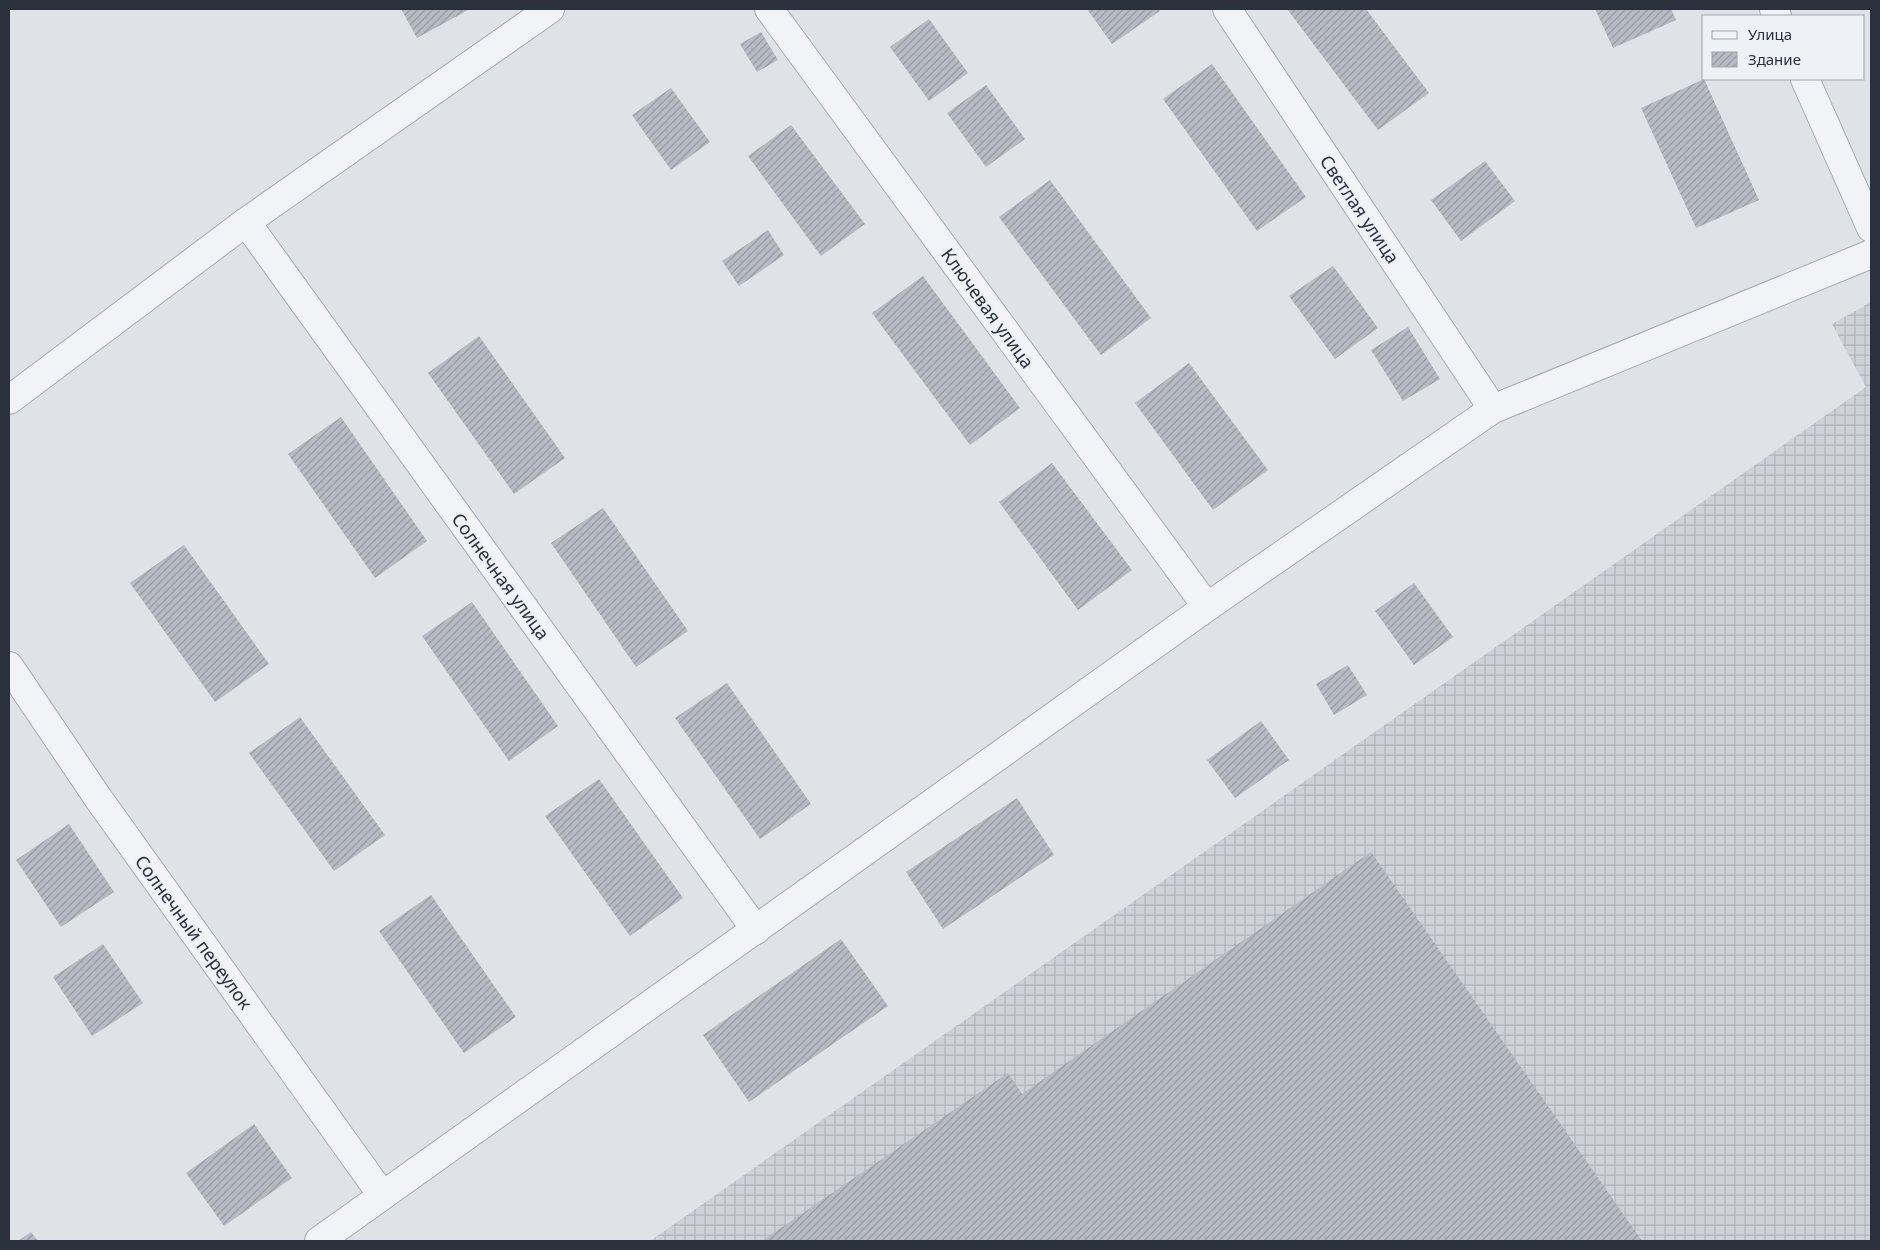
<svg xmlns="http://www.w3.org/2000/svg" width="1880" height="1250" font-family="'Noto Sans',sans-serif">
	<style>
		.industrial { fill: url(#industrial-grid) }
		.building { fill: url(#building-hatch) }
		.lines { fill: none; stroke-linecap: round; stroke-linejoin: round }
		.minor-casing { stroke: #a5a9b0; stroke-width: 30 }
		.minor { stroke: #f1f3f6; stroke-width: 28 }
		.labels { text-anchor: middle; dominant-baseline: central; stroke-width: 4; stroke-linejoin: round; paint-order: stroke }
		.street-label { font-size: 18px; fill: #2a303c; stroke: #eef1f5 }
	</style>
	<defs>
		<pattern id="industrial-grid" width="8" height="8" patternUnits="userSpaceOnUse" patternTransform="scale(1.25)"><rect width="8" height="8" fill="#ced1d8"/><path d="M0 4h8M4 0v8" fill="none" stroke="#b1b4ba"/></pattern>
		<pattern id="building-hatch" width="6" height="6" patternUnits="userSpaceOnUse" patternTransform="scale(1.25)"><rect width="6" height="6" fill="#b7bbc3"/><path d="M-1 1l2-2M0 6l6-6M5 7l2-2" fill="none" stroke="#9598a0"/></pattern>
	</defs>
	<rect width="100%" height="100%" fill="#dfe2e7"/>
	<polygon class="industrial" points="1871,302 1871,1241 650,1241 1866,387 1832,324"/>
	<g class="building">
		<polygon points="401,9 470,9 417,38"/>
		<polygon points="1087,9 1158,9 1160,11 1112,44"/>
		<polygon points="1287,9 1366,9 1429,93 1378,130"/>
		<polygon points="1595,9 1671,9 1676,20 1613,48"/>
		<polygon points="929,19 968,73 929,101 890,47"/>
		<polygon points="761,32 778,60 757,72 740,44"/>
		<polygon points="1212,64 1306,197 1257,231 1163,99"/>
		<polygon points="1704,79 1759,200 1696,228 1641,108"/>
		<polygon points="986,85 1025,139 986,167 947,113"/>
		<polygon points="671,88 710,142 671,170 632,115"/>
		<polygon points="791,125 865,224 821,256 748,156"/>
		<polygon points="1485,161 1515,201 1461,241 1431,200"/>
		<polygon points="1050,180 1151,318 1101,355 999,217"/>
		<polygon points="768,230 784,255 739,286 722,261"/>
		<polygon points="1333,266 1378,328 1335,359 1289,296"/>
		<polygon points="923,276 1020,408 970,445 872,313"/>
		<polygon points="1408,327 1440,379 1403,401 1371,350"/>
		<polygon points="479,336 565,458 514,494 428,373"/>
		<polygon points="1189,363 1268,470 1213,510 1135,403"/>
		<polygon points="341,417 427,541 375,578 288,454"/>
		<polygon points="1052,463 1132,570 1078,610 999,502"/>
		<polygon points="603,508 688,631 636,667 551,543"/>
		<polygon points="184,545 269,664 215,702 130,583"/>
		<polygon points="1414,583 1453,637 1414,665 1375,611"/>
		<polygon points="472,602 558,726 509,761 422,636"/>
		<polygon points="1348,665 1367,695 1334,715 1316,684"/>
		<polygon points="727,683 811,804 760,839 675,718"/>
		<polygon points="300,717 385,835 334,871 249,753"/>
		<polygon points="1261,721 1289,760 1235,798 1207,760"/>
		<polygon points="599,779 683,898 630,936 545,816"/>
		<polygon points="1017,798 1054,855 943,929 906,872"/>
		<polygon points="69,824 114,892 61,927 16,860"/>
		<polygon points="1371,852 1642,1241 762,1241 1008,1073 1022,1094"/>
		<polygon points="431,895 516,1017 464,1053 379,931"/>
		<polygon points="841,939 888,1006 749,1102 703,1035"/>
		<polygon points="103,944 143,1003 92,1036 53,977"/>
		<polygon points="254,1124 292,1178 224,1226 186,1173"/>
		<polygon points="31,1232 38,1241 18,1241"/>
	</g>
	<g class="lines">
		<defs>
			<g id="minor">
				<polyline points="769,9 1207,607"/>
				<polyline points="1227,9 1493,409"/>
				<polyline points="1774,9 1777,16"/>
				<polyline points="1805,79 1871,228"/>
				<polyline points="246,222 756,930"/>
				<polyline points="9,400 246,222 550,9"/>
				<polyline points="9,666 98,798 382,1195"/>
				<polyline points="319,1241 1207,607 1493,409 1871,254"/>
			</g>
		</defs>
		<use href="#minor" class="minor-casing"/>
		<use href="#minor" class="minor"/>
	</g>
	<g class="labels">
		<g class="street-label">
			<text transform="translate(1360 209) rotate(56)">Светлая улица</text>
			<text transform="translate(988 308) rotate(54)">Ключевая улица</text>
			<text transform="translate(501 576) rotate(54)">Солнечная улица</text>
			<text transform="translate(194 932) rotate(54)">Солнечный переулок</text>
		</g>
	</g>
	<rect width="1880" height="1250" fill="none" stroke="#2a303c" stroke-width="20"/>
	<rect x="1702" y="15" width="162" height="65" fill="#eef1f5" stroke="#a0a4ab"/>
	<rect x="1712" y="31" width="25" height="8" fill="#f1f3f6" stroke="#a0a4ab"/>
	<text x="1748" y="40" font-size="15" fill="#2a303c">Улица</text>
	<rect x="1712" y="52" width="25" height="15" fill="url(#building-hatch)" stroke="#a0a4ab"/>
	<text x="1748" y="65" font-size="15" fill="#2a303c">Здание</text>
</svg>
